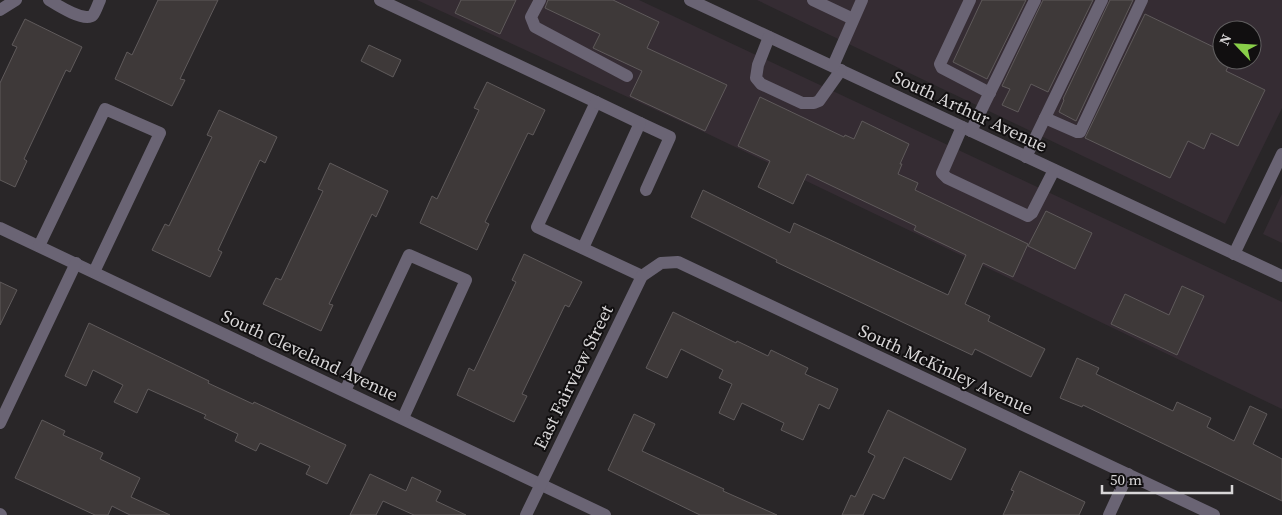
<svg xmlns="http://www.w3.org/2000/svg" width="1282" height="515" font-family="'Source Serif 4',serif">
	<style>
		.built { fill: #352c33; fill-rule: evenodd }
		.building { fill: #3e3939; stroke: #5f5a5b }
		.lines { fill: none; stroke-linecap: round; stroke-linejoin: round }
		.minor { stroke: #6a6474; stroke-width: 12 }
		.labels { text-anchor: middle; dominant-baseline: central; stroke-width: 4; stroke-linejoin: round; paint-order: stroke }
		.street-label { font-size: 18px; fill: #d8d6d7; stroke: #110f10 }
	</style>
	<rect width="100%" height="100%" fill="#292628"/>
	<g class="built">
		<polygon points="417,0 639,0 1282,302 1282,409 706,133"/>
		<path d="M757,0H1282V108L1225,224ZM1222,30H1252V60H1222Z"/>
		<polygon points="1282,194 1282,243 1263,234"/>
	</g>
	<g class="building">
		<polygon points="158,0 218,0 180,79 185,80 172,106 115,79 127,52 132,55"/>
		<polygon points="461,0 516,0 500,34 455,13"/>
		<polygon points="548,0 613,0 659,22 647,48 727,85 705,131 630,96 642,71 593,48 600,34 545,8"/>
		<polygon points="982,0 1026,0 987,79 953,62"/>
		<polygon points="1043,0 1093,0 1048,92 1031,84 1018,112 1002,105 1010,89 1002,86"/>
		<polygon points="1110,0 1133,0 1076,121 1059,112 1064,100 1063,99"/>
		<polygon points="1145,14 1222,51 1222,60 1231,60 1226,71 1265,90 1238,146 1211,133 1204,149 1188,141 1170,178 1085,138"/>
		<polygon points="25,19 82,47 70,72 66,70 24,159 27,161 15,187 0,180 0,83 17,47 12,45"/>
		<polygon points="369,45 401,60 393,77 361,61"/>
		<polygon points="487,82 545,110 533,135 528,133 485,222 489,224 477,250 420,223 432,196 437,199 479,110 474,108"/>
		<polygon points="760,97 844,137 845,135 854,139 862,121 909,144 900,164 902,164 898,174 918,183 915,190 1028,244 1013,277 983,263 965,304 990,316 988,321 1045,349 1031,377 975,349 972,355 938,339 776,262 777,260 691,217 703,190 790,233 794,223 948,295 966,255 914,230 916,226 807,174 793,204 758,187 770,161 738,146"/>
		<polygon points="219,110 277,137 265,163 260,160 218,250 222,252 210,277 152,250 165,224 169,226 212,137 207,135"/>
		<polygon points="330,163 388,191 376,217 372,214 329,304 333,305 321,331 263,304 276,278 281,280 323,191 318,189"/>
		<polygon points="1046,211 1092,233 1075,269 1028,246"/>
		<polygon points="524,254 582,282 569,307 565,305 522,394 527,396 514,422 457,395 469,368 474,371 516,282 512,280"/>
		<polygon points="0,282 17,290 0,325"/>
		<polygon points="1182,286 1204,296 1177,355 1111,324 1125,294 1169,315"/>
		<polygon points="673,312 736,343 737,341 768,356 771,350 808,368 805,374 838,389 829,409 819,404 803,440 781,430 784,423 742,403 734,420 719,413 732,384 719,378 723,370 681,349 667,378 646,368"/>
		<polygon points="89,323 209,381 208,383 253,404 254,402 346,445 327,484 306,474 310,466 260,443 256,451 235,441 238,434 204,418 206,415 148,389 137,413 114,402 123,385 93,370 86,386 65,376"/>
		<polygon points="1077,358 1099,368 1096,374 1173,411 1177,402 1211,418 1207,427 1234,441 1250,406 1267,414 1253,444 1282,459 1282,501 1083,405 1082,407 1060,398"/>
		<polygon points="888,410 966,449 951,480 904,457 884,499 873,494 863,515 842,515 851,495 855,497 875,456 868,452"/>
		<polygon points="634,414 655,424 642,451 724,489 723,491 777,515 700,515 608,470"/>
		<polygon points="42,420 65,431 63,435 103,453 100,459 140,478 131,497 170,515 130,515 112,506 108,515 95,515 15,478"/>
		<polygon points="1020,471 1085,502 1079,515 1003,515 1014,491 1011,490"/>
		<polygon points="370,474 406,491 412,477 441,491 436,501 466,515 414,515 383,501 376,515 350,515"/>
	</g>
	<g class="lines">
		<g class="minor">
			<path d="M49,0C57,5 85,23 93,15C96,11 98,4 100,0"/>
			<polyline points="380,0 596,102 537,227 642,276"/>
			<polyline points="540,0 531,17 535,27 627,76"/>
			<polyline points="690,0 1282,276"/>
			<polyline points="813,0 853,19"/>
			<polyline points="970,0 940,64 942,68 990,93"/>
			<polyline points="0,10 16,0"/>
			<polyline points="769,37 758,65 756,78 761,84 802,103 814,103 819,101 841,70"/>
			<polyline points="833,66 862,0"/>
			<polyline points="1045,118 1077,132 1080,132 1142,0"/>
			<polyline points="640,123 670,137 646,190"/>
			<polyline points="962,127 942,173 947,178 1028,216 1032,213 1054,170"/>
			<polyline points="971,131 1035,0"/>
			<polyline points="1026,157 1102,0"/>
			<polyline points="0,228 605,515"/>
			<polyline points="39,246 105,109 160,133 94,272"/>
			<polyline points="583,248 640,123 596,102"/>
			<polyline points="1234,254 1282,154"/>
			<polyline points="345,391 409,255 466,280 403,418"/>
			<polyline points="0,423 76,263"/>
			<polyline points="0,514 1,515"/>
			<polyline points="526,515 642,276 661,263 678,262 1214,515"/>
			<polyline points="1109,515 1128,474"/>
		</g>
	</g>
	<g class="labels">
		<g class="street-label">
			<text transform="translate(970 111) rotate(25)">South Arthur Avenue</text>
			<text transform="translate(310 355) rotate(25)">South Cleveland Avenue</text>
			<text transform="translate(946 369) rotate(25)">South McKinley Avenue</text>
			<text transform="translate(573 377) rotate(-64)">East Fairview Street</text>
		</g>
	</g>
	<g transform="translate(1237 45) rotate(295)"><circle r="24" fill="#110f10" stroke="#615f60"/>
	<path d="M0-4L9 19L0 12L-9 19Z" fill="#89cf49"/>
	<text y="-8" font-size="14" font-weight="bold" text-anchor="middle" fill="#d8d6d7">N</text>
	</g>
	<path d="M1102 485v8h130v-8" fill="none" stroke="#d8d6d7" stroke-width="2.5"/>
	<text x="1110" y="485" font-size="15" fill="#d8d6d7" stroke="#110f10" stroke-width="4" paint-order="stroke">50 m</text>
</svg>
